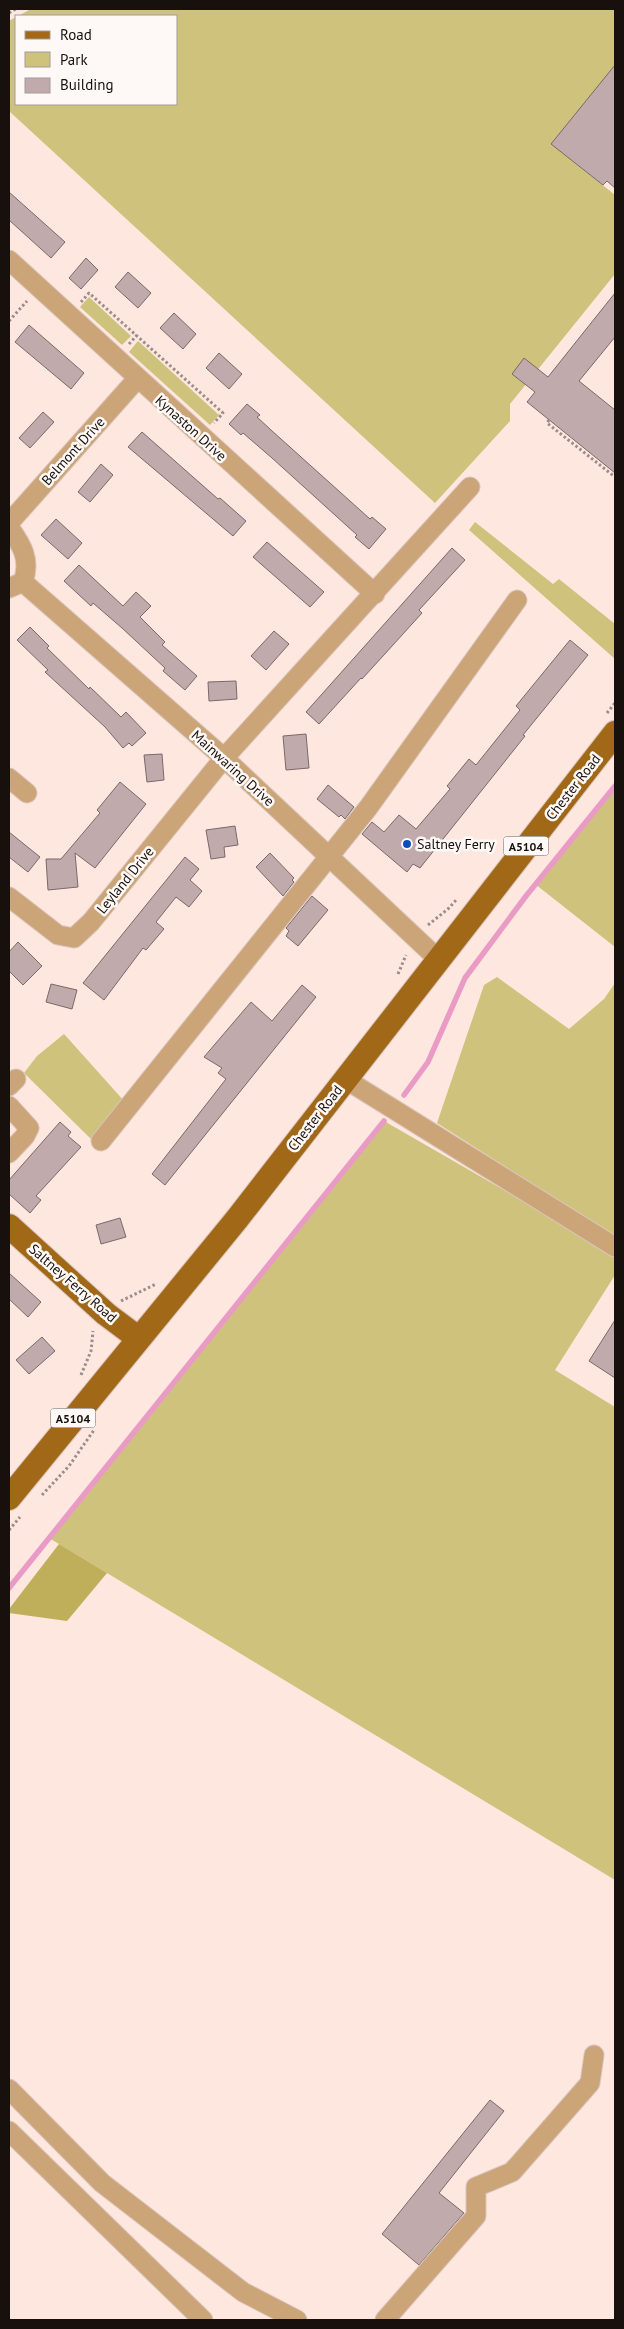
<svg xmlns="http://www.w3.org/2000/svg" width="624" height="2329" font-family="'PT Sans',sans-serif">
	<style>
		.green { fill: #cfc27d }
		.forest { fill: #bfae5a }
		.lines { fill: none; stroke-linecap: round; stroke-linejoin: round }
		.stream { stroke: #e99bc6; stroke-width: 5.5 }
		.building { fill: #c1aaab; stroke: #7d6769 }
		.minor-casing { stroke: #d9c5bd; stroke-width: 21 }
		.major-casing { stroke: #d9c5bd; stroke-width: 26 }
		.path { stroke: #9d8c87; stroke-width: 3; stroke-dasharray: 2.5 2.5; stroke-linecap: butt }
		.minor { stroke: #cba477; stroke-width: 19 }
		.major { stroke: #a06817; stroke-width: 24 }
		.poi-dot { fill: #0e4eb9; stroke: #fef9f7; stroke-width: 2 }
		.labels { text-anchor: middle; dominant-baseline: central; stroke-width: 5; stroke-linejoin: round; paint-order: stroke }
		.shield { fill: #fef9f7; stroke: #5c5653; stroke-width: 1 }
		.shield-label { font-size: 12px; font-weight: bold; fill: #17100d }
		.street-label { font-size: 14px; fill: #17100d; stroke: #fef9f7 }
		.poi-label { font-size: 14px; fill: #17100d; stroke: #fef9f7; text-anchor: start }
	</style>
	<rect width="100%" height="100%" fill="#fee7df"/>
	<g class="green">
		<polygon points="31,9 615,9 615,69 613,68 552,144 615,195 615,274 510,404 510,421 435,503 9,111 9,21 16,17 16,104 176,104 176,16 18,16"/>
		<polygon points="89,297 131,336 122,345 80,307"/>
		<polygon points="138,341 219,415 210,425 129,352"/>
		<polygon points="475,522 553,584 559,579 615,624 615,659 469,530"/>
		<polygon points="615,786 615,947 535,884"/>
		<polygon points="497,977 569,1029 604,999 615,983 615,1237 437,1123 484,985"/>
		<polygon points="64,1034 125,1102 94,1142 24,1073 37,1056"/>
		<polygon points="384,1121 615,1254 615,1275 555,1370 615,1407 615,1880 49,1538"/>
	</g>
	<polygon class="forest" points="59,1544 107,1573 67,1621 9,1613 9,1609"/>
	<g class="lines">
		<g class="stream">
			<polyline points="404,1095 428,1062 465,978 526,896 615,786"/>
			<polyline points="9,1588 384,1121"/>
		</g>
	</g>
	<g class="building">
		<polygon points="615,65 615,188 607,181 603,185 551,144"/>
		<polygon points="9,192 65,242 51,258 9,220"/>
		<polygon points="86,258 98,270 81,289 69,278"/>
		<polygon points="128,272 151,293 138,308 115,287"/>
		<polygon points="615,293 615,337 579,381 615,410 615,473 527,402 535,392 512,374 524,358 548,377"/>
		<polygon points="174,313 196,334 183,349 160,328"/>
		<polygon points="29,325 84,373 71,389 15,342"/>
		<polygon points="219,353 242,374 229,389 206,368"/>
		<polygon points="247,404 260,415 257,417 271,430 370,519 372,517 386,529 369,549 355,537 357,535 272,458 243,433 241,435 229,424"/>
		<polygon points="43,412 54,422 30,448 19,438"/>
		<polygon points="142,432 218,499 220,498 246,521 233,536 128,447"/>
		<polygon points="101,464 113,475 90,502 78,492"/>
		<polygon points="56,519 82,543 68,559 41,535"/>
		<polygon points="267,542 324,592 310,607 253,557"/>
		<polygon points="452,548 465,560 419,610 422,613 383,656 362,679 361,678 319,724 306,712"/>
		<polygon points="79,565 123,606 136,592 151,606 140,617 165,642 162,645 197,676 185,690 163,671 165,668 122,628 93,603 91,606 64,581"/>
		<polygon points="30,627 49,646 47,648 89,689 90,687 121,717 126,712 146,733 132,746 129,743 123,748 105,727 45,672 48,670 17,640"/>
		<polygon points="274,631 289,644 266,670 251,656"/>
		<polygon points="570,640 588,655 523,735 525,736 420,868 413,864 407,872 362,834 372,822 384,832 399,815 416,829 450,789 447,786 469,759 476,765 520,710 516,706"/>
		<polygon points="236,681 237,699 209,701 208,682"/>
		<polygon points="306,734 309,768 286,770 283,736"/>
		<polygon points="162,754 164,780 147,782 144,755"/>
		<polygon points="120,782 146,804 95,868 75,853 78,887 48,890 46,859 61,859 100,813 97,810"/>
		<polygon points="328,785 354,807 345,819 341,815 339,817 317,799"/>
		<polygon points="235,826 238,845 224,847 225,857 211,859 206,830"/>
		<polygon points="9,832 40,857 28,872 9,857"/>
		<polygon points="270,853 294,878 292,880 294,882 283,896 256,867"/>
		<polygon points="185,857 199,869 190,880 202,891 189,907 176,897 156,922 164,929 146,950 143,948 104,1000 83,983"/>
		<polygon points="312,896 328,910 298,946 286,936 289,931 286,928"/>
		<polygon points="18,942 42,966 23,985 9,971 9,952"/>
		<polygon points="51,984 77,990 72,1009 46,1002"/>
		<polygon points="302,985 316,997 165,1185 152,1174 226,1079 218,1073 222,1068 204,1057 251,1002 272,1021"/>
		<polygon points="60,1122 71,1132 68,1136 81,1147 36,1196 41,1200 30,1213 9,1194 9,1180"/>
		<polygon points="120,1218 126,1237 101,1244 96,1225"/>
		<polygon points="9,1273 41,1302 28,1317 9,1299"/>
		<polygon points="615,1320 615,1378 589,1361"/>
		<polygon points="42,1337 55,1351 29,1374 16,1360"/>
		<polygon points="490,2100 504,2111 439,2193 464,2213 419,2265 382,2234"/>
	</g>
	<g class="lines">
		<defs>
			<g id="minor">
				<polyline points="9,260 375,594"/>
				<polyline points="9,523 137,379"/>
				<path d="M9,527C22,545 31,560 23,582L9,588"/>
				<polyline points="23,582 224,758 438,959"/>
				<polyline points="9,778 27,793"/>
				<polyline points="9,897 58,935 74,938 91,922 224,758 470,487"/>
				<polyline points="345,1079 615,1247"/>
				<polyline points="9,1086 16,1079"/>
				<polyline points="9,1106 29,1128 25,1136 9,1153"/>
				<polyline points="101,1141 368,808 517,600"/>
				<polyline points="9,2089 102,2183 243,2292 297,2320"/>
				<polyline points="9,2131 203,2320"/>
				<polyline points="385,2320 476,2216 476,2187 512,2172 590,2083 594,2055"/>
			</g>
			<g id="major">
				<polyline points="9,1226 106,1314 138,1338"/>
				<polyline points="9,1498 237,1219 615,733"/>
			</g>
		</defs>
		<use href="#minor" class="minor-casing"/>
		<use href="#major" class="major-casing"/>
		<g class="path">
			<polyline points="9,13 16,9"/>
			<polyline points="81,302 89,293 223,413 214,423"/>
			<polyline points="9,321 27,301"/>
			<polyline points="129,344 137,335"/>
			<polyline points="549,420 547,423 615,477"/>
			<polyline points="607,713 615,703"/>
			<polyline points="428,925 448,909 457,899"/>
			<polyline points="398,974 406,955"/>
			<polyline points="121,1301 156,1284"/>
			<polyline points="81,1375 91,1351 93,1331"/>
			<polyline points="42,1495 69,1466 94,1430"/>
			<polyline points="9,1530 20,1517"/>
		</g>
		<use href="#minor" class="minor"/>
		<use href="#major" class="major"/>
	</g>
	<circle class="poi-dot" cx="407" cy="844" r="5"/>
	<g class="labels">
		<g class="shield">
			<rect x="503.5" y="836.5" width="45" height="19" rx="4"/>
			<rect x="50.5" y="1408.5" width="45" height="19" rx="4"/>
		</g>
		<g class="shield-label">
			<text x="526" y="846">A5104</text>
			<text x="73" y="1418">A5104</text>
		</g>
		<g class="street-label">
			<text transform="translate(191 428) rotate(42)">Kynaston Drive</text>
			<text transform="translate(73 451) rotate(-48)">Belmont Drive</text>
			<text transform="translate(233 768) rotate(42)">Mainwaring Drive</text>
			<text transform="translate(573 787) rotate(-52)">Chester Road</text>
			<text transform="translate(125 880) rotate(-51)">Leyland Drive</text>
			<text transform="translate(315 1118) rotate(-52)">Chester Road</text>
			<text transform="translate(73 1283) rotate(41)">Saltney Ferry Road</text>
		</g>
		<g class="poi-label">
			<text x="417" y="844">Saltney Ferry</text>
		</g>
	</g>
	<rect width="624" height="2329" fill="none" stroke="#17100d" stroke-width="20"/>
	<rect x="15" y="15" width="162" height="90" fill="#fef9f7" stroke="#a29c99"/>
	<rect x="25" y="31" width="25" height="8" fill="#a06817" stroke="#a29c99"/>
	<text x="60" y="40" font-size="15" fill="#17100d">Road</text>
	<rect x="25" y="52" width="25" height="15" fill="#cfc27d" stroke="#a29c99"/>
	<text x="60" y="65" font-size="15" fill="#17100d">Park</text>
	<rect x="25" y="78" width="25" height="15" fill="#c1aaab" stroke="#a29c99"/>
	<text x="60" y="90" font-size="15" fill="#17100d">Building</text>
</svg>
